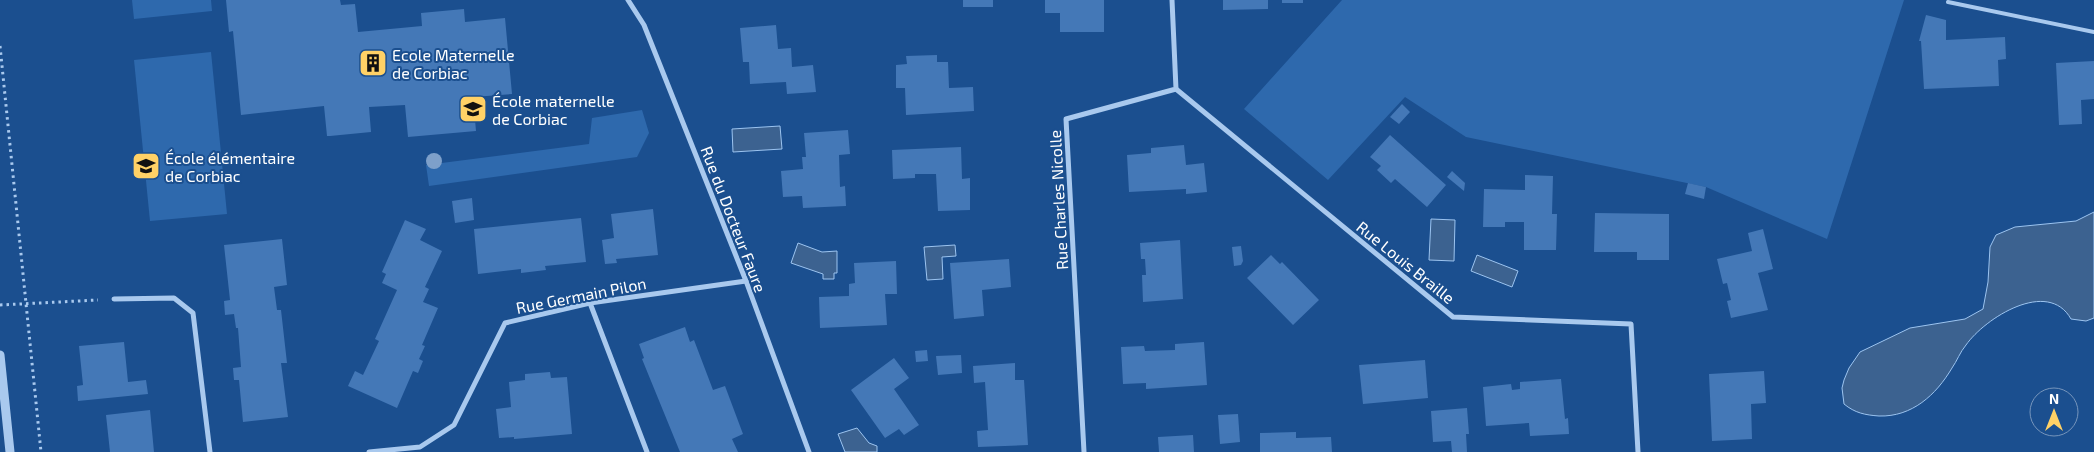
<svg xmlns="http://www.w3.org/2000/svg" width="2094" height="452" font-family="'Exo 2',sans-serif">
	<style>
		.green { fill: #2e69ad }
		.water { fill: #3c6290; stroke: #9cc4f0 }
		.building { fill: #4478b7 }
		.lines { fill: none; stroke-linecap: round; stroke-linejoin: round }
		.path { stroke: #a9c9ee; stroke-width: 3; stroke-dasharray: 2.5 4; stroke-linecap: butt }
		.service { stroke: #a9c9ee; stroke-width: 4 }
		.minor { stroke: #a9c9ee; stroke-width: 5 }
		.tertiary { stroke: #a9c9ee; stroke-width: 9 }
		.tree { fill: #7ea0ca }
		.labels { text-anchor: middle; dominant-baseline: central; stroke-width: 4; stroke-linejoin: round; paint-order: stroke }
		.poi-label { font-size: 16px; fill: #fff; stroke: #1b4f8f; text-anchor: start }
		.street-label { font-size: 16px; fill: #fff; stroke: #1b4f8f }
	</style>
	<rect width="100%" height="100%" fill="#1b4f8f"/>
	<g class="green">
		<polygon points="132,0 211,0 212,11 134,19"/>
		<polygon points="1342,0 1904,0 1827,239 1706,187 1466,137 1405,97 1328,180 1244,109"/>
		<polygon points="211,52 227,214 150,221 134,60"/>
		<polygon points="642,110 649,133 637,157 429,186 426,165 589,144 592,118"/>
	</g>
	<g class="water">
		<polygon points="780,126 782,149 733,152 732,129"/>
		<path d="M2094,212V318L2086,321L2071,319C2048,278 1985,318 1966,345C1960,352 1957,361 1952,368C1936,395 1912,417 1879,416C1865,415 1855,413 1844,404L1842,388L1844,380L1849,368L1860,352L1910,328L1965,319L1983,309L1988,282L1990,247L1996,235L2015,227L2076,221Z"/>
		<polygon points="1431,219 1455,220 1454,261 1429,260"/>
		<polygon points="798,243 822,252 837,251 837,273 834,273 834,279 823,279 823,274 791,263"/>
		<polygon points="955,245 956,256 942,257 943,279 927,280 924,247"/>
		<polygon points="1477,255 1518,271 1512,287 1471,271"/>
		<polygon points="857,428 869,443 877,446 877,452 845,452 838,434"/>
	</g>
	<g class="building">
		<polygon points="226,0 340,0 341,5 355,4 358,32 422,26 421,13 464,9 465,22 505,18 512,94 473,97 476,131 408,137 405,105 369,107 371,132 330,136 327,136 324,106 241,115 233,31 229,32"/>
		<rect x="963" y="0" width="30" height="7"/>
		<polygon points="1045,0 1104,0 1104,32 1060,32 1060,13 1045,13"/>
		<polygon points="1223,0 1268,0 1268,9 1223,10"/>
		<rect x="1282" y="0" width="21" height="3"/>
		<polygon points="1926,15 1946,20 1946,40 2005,37 2006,59 1998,60 1999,86 1924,89 1921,41 1919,41"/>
		<polygon points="776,25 778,49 791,48 792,67 813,65 816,92 787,94 786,82 750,84 749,62 743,62 740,28"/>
		<polygon points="937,55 937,62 948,62 949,88 973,87 974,111 906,115 905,88 896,88 896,65 907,64 906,56"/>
		<polygon points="2094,61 2094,99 2081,100 2082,124 2059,125 2056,63"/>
		<polygon points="1402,104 1410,112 1399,124 1390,117"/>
		<polygon points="848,130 850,154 839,155 840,187 845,186 846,206 803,208 802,196 783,197 781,171 803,169 802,157 806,157 804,133"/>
		<polygon points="1390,135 1446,185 1427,207 1395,179 1391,183 1377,170 1381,166 1370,157"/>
		<polygon points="1184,145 1186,165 1204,163 1207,192 1186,194 1186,189 1129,192 1127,155 1151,153 1151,148"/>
		<polygon points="961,147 962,179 970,178 970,210 938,211 936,174 915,174 915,178 893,179 892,150"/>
		<polygon points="1452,171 1465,183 1464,191 1447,177"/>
		<polygon points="1525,175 1553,176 1552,214 1557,214 1556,250 1524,250 1524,222 1505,222 1505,227 1483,227 1484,189 1525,190"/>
		<polygon points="1688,183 1706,187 1704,199 1685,194"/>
		<polygon points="472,198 474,220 455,223 452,201"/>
		<polygon points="653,209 658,255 616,259 617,263 605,264 602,240 614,238 611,214"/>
		<polygon points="1595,213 1669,214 1669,260 1637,260 1637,252 1594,252"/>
		<polygon points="581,218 586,262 545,266 546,270 521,273 521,269 478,274 474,229"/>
		<polygon points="405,220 426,229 420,240 442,251 425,287 429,289 423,302 438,308 422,345 425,346 419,359 423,361 418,373 413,371 397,408 348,386 355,371 363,375 379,341 375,339 397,290 382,283 386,274 382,272"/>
		<polygon points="1763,229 1773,269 1758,273 1768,310 1731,318 1727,301 1731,300 1727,283 1723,284 1717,259 1752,251 1748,233"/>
		<polygon points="282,239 287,285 274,287 277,310 281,310 287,363 281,363 288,417 243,422 239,380 234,380 233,368 241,367 238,328 236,328 234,314 225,315 224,301 230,300 224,245"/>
		<polygon points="1180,240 1183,299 1143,302 1142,275 1146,275 1145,259 1141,259 1140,243"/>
		<polygon points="1241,246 1243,261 1241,265 1234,266 1232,247"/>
		<polygon points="1271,255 1280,264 1282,262 1319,300 1293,325 1247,278"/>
		<polygon points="1009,259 1011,287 982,290 984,316 954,319 950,263"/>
		<polygon points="896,261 897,294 885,294 887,325 820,328 819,297 849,296 849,284 855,283 854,263"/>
		<polygon points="685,327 690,342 694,340 713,390 725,386 743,434 732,439 738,452 680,452 642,359 644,358 639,344"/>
		<polygon points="124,342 128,382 146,380 148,394 78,401 77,386 83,385 79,346"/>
		<polygon points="1204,342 1207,385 1146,389 1146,383 1123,384 1121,347 1144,346 1145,351 1175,350 1175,344"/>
		<polygon points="927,350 928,361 916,362 915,351"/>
		<polygon points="961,355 962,373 938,375 936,356"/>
		<polygon points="894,358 909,378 894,389 919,425 904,435 899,429 885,438 851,390"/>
		<polygon points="1425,360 1428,398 1363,404 1359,365"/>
		<polygon points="1015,363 1015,380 1024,380 1028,445 978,447 977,431 988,430 985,382 974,383 973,366"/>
		<polygon points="1764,371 1766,403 1751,404 1752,439 1712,441 1709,374"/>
		<polygon points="550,372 551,378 567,377 572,434 514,439 514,437 499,438 496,409 511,407 509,382 525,380 525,374"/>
		<polygon points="1561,379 1565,419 1568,418 1569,434 1530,436 1529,423 1486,426 1483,387 1511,384 1512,390 1520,389 1520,382"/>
		<polygon points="1467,408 1469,434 1466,434 1467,452 1452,452 1451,441 1433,442 1431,411"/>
		<polygon points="150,410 154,452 110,452 106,415"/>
		<polygon points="1238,414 1240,442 1220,444 1218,415"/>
		<polygon points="1296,432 1296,438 1331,437 1332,452 1260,452 1260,433"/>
		<polygon points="1193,435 1194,452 1159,452 1158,437"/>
	</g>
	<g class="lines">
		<g class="path">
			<polyline points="0,46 41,452"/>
			<polyline points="0,305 98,300"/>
		</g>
		<polyline class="service" points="1948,2 2094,32"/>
		<g class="minor">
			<polyline points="628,0 644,25 746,281 809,452"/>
			<polyline points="1176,89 1453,317 1631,324 1638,452"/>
			<polyline points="114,299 174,298 193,313 210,452"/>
			<polyline points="590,303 647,452"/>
			<polyline points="369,452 420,447 454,425 505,323 590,303 746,281"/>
			<polyline points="1084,452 1066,119 1176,89 1172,0"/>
		</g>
		<polyline class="tertiary" points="0,355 10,452"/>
	</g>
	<circle class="tree" cx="434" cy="161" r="8"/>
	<defs>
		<symbol id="building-square" viewBox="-11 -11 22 22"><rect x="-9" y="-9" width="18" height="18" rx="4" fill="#ffd166" stroke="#1b4f8f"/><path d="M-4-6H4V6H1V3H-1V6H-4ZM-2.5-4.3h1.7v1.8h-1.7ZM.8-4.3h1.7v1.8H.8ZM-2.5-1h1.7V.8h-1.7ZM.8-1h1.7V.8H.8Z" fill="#111"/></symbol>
		<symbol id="school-square" viewBox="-11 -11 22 22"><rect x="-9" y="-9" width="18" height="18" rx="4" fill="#ffd166" stroke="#1b4f8f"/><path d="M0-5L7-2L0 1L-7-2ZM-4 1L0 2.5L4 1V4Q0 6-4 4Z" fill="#111"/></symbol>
	</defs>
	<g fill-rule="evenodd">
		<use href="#building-square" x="357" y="47" width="32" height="32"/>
		<use href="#school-square" x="457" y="93" width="32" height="32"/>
		<use href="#school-square" x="130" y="150" width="32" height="32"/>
	</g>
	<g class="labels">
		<g class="poi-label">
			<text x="392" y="54">Ecole Maternelle<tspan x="392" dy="18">de Corbiac</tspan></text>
			<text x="492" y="100">École maternelle<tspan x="492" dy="18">de Corbiac</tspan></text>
			<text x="165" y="157">École élémentaire<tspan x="165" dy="18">de Corbiac</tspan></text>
		</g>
		<g class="street-label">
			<text transform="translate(1058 200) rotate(-93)">Rue Charles Nicolle</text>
			<text transform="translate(734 219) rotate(69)">Rue du Docteur Faure</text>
			<text transform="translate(1406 262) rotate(39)">Rue Louis Braille</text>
			<text transform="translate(581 295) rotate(-11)">Rue Germain Pilon</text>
		</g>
	</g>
	<g transform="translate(2054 412)"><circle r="24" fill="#1b4f8f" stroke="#7695bc"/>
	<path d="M0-4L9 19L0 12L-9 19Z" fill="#ffd166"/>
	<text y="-8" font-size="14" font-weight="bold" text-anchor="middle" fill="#ffffff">N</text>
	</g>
</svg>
